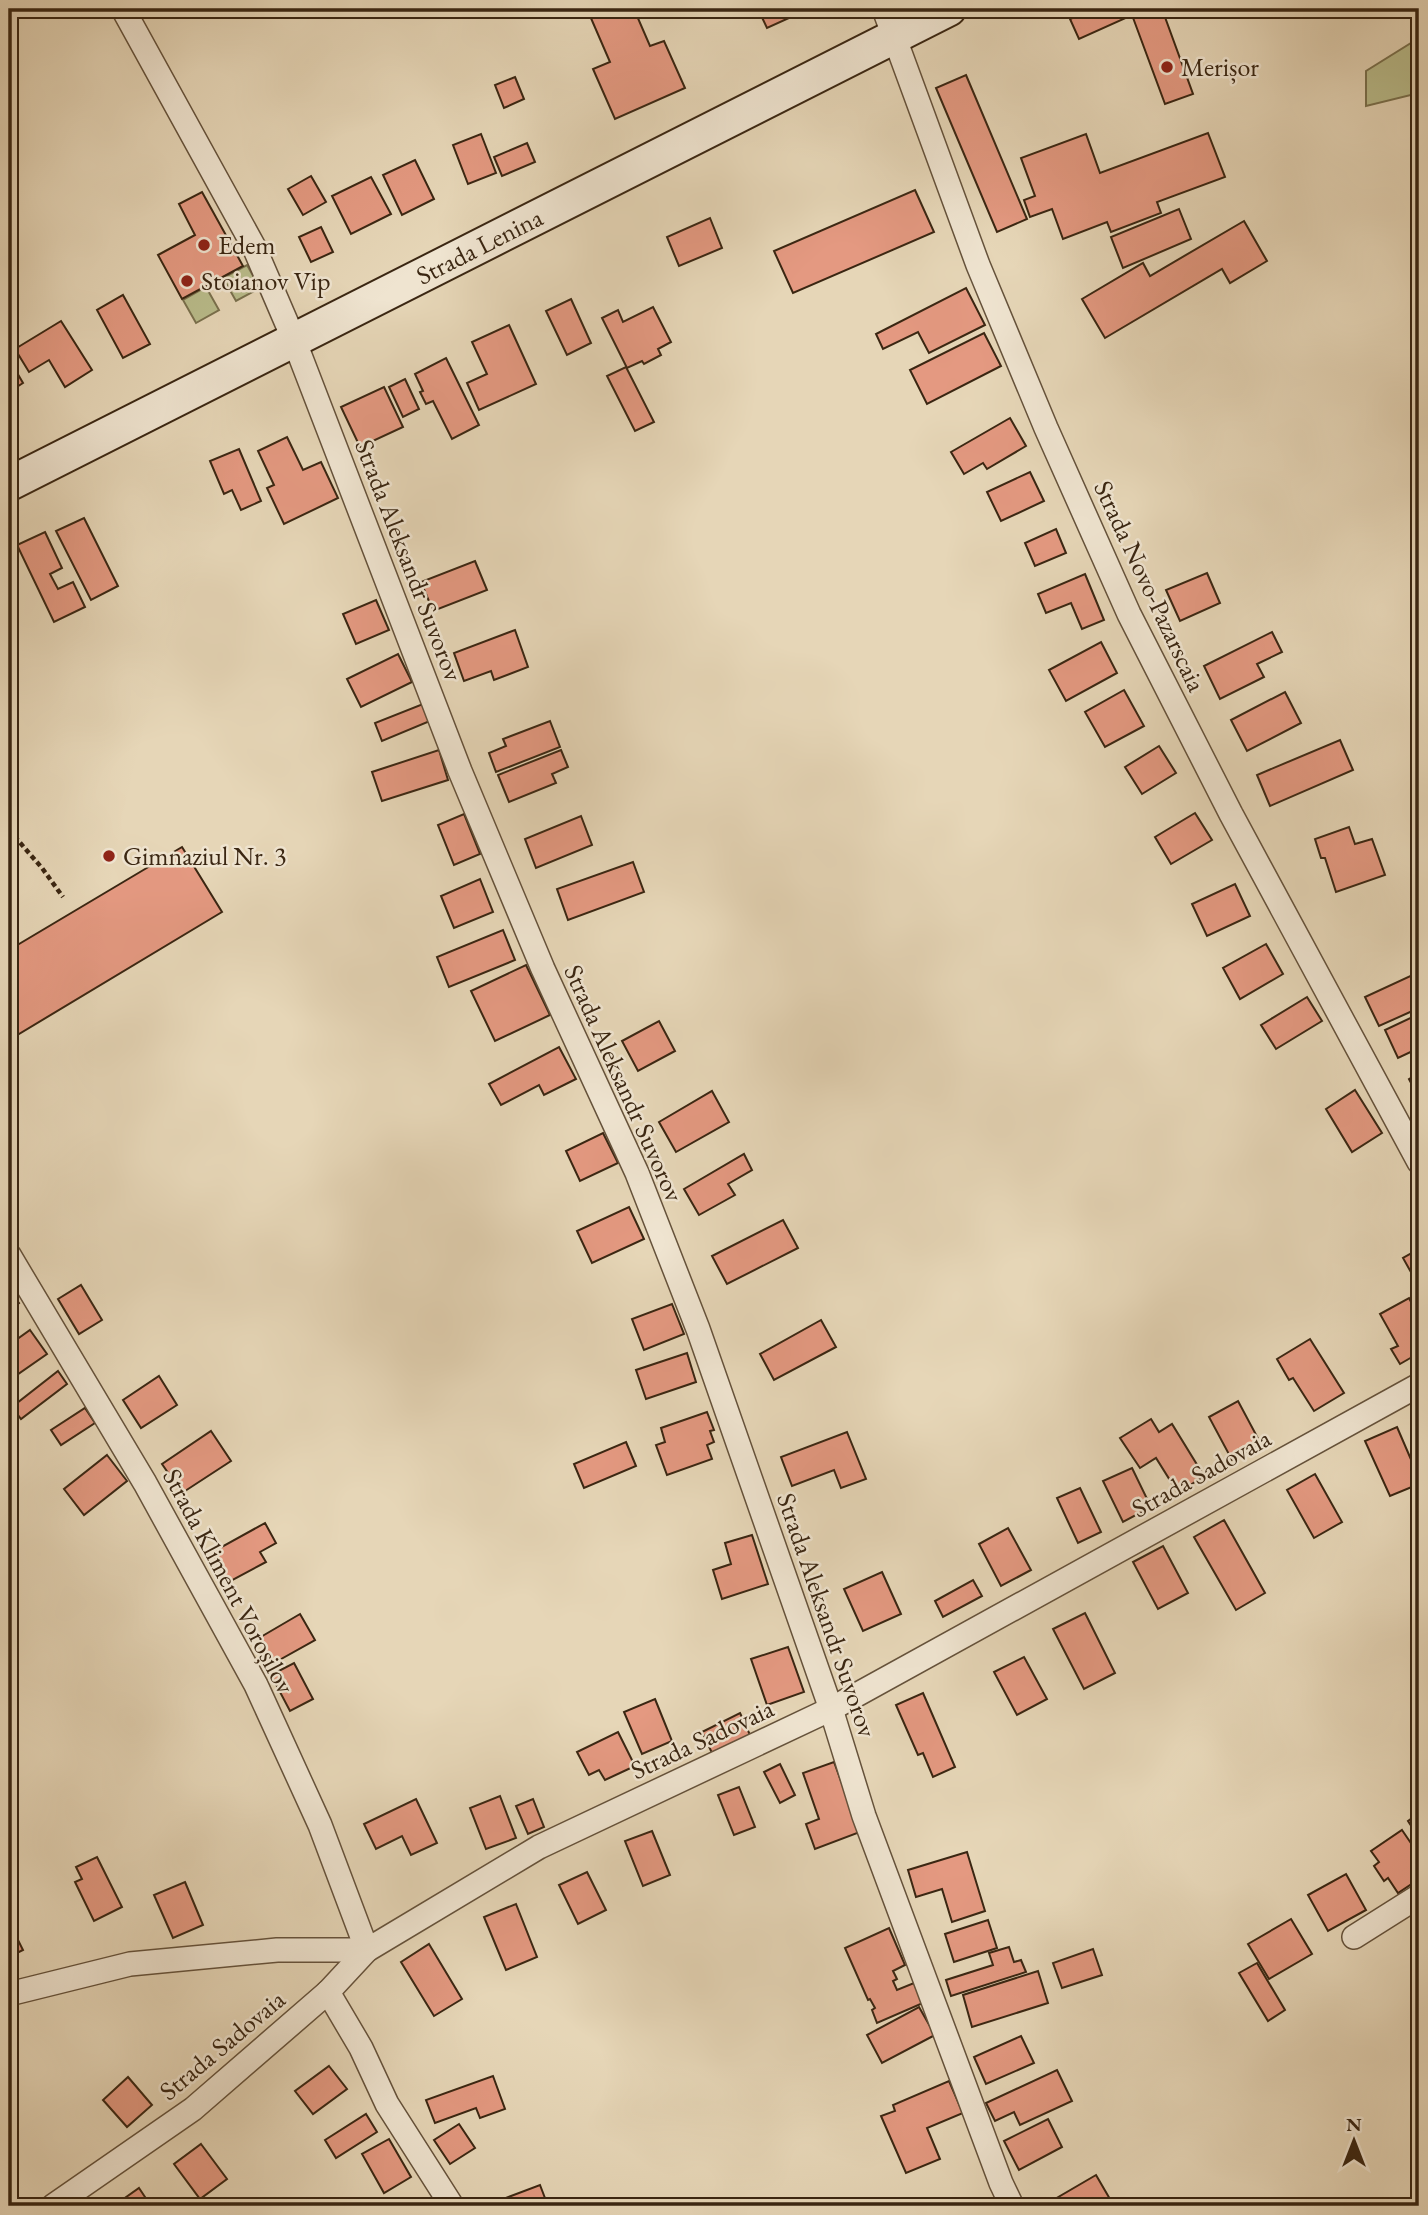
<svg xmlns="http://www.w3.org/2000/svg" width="1428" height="2215" font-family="'EB Garamond',serif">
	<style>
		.green { fill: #b9bc8b; stroke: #7a714e; stroke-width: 2 }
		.building { fill: #e49981; stroke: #3a2612; stroke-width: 2 }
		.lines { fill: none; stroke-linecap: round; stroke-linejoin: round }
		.street-casing { stroke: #65523b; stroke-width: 26 }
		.secondary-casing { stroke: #3a2612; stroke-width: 37 }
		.path { stroke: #3a2612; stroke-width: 4.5; stroke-dasharray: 5 3.5; stroke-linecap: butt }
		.street { stroke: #efe4d0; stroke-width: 23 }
		.secondary { stroke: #efe4d0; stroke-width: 33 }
		.poi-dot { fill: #8f2418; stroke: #efe4d0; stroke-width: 2.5 }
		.labels { text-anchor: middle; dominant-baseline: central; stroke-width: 5; stroke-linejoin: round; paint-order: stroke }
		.poi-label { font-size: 26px; fill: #3a2612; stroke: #efe4d0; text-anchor: start }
		.street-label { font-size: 26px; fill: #3a2612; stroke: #efe4d0 }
	</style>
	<rect width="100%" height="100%" fill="#e6d6b7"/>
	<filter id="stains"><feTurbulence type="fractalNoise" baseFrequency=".00286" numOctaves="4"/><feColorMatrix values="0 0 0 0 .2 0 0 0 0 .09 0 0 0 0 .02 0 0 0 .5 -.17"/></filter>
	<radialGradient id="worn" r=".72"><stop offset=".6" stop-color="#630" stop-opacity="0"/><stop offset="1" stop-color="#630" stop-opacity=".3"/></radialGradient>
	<g class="green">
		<polygon points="1411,43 1419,43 1419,93 1366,106 1366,71"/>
		<polygon points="247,265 260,288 236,301 223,278"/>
		<polygon points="206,287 219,310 196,323 183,300"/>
	</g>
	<g class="building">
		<polygon points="587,9 634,9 650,46 664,41 685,88 615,119 593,69 610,62"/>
		<polygon points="758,9 785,9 789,18 767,28"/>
		<polygon points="1094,9 1162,9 1193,94 1165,104 1132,15 1079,39 1070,19"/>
		<polygon points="966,75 1027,219 997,232 936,88"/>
		<polygon points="515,77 524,99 504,108 495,85"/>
		<polygon points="1208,133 1225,177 1157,202 1161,213 1111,232 1107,222 1063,239 1052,209 1030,217 1024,200 1035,196 1021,158 1086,134 1100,173"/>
		<polygon points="481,134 496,173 468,184 453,145"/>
		<polygon points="527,143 535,162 502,176 494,157"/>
		<polygon points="415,160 434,199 402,215 383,175"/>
		<polygon points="311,176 326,202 303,215 288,189"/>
		<polygon points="371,177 391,214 351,234 332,196"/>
		<polygon points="915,190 934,232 793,293 774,251"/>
		<polygon points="202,192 243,266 182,299 158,255 195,235 179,204"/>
		<polygon points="1179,209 1191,239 1123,268 1111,237"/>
		<polygon points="710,218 722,248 679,266 667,237"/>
		<polygon points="1244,221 1267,261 1230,283 1222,269 1105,338 1082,299 1143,263 1150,276"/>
		<polygon points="321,227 333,252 311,262 299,237"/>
		<polygon points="966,288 985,325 929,353 918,332 883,349 876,334"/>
		<polygon points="123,295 150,344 123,358 97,310"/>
		<polygon points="571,299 591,343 567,355 546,311"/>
		<polygon points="653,307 671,342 658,349 661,355 644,364 642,361 627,368 602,318 618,310 623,322"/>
		<polygon points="61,321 92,370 65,387 49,360 29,372 15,349"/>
		<polygon points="509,325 536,384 479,410 467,383 487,374 472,342"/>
		<polygon points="984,333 1001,366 927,404 910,370"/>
		<polygon points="446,358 479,425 452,439 433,401 426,404 420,392 423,391 415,374"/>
		<polygon points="9,359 23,383 9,392"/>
		<polygon points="626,367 654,422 635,431 607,376"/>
		<polygon points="405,379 419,409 403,417 389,387"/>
		<polygon points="384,387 403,427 360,447 341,407"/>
		<polygon points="1010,418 1026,446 987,469 983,463 964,474 951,452"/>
		<polygon points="287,437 303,470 321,462 338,498 284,524 267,488 274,485 258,451"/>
		<polygon points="239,449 261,501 241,510 232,490 224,494 210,461"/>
		<polygon points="1030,472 1044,501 1001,521 987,492"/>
		<polygon points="84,518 118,586 91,600 56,531"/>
		<polygon points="1056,529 1066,553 1035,566 1025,543"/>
		<polygon points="45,532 62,568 50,574 58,589 73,582 85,607 54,622 17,545"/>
		<polygon points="475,561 487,590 433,611 421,582"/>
		<polygon points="1207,573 1220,603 1180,621 1166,590"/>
		<polygon points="1085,574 1104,620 1082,629 1071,603 1046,613 1038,594"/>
		<polygon points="376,600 389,630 356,644 343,614"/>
		<polygon points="515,630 528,667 494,680 491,671 464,681 454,653"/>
		<polygon points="1272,632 1282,652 1257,664 1264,677 1220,699 1204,666"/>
		<polygon points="1101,642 1117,673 1066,701 1049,670"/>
		<polygon points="398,654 412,682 361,707 347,679"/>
		<polygon points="1124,690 1144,726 1105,747 1085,712"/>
		<polygon points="1285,692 1301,723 1247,751 1231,720"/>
		<polygon points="423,704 430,721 382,741 375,723"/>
		<polygon points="550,721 560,747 496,772 489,753 506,746 503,739"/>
		<polygon points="1340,740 1353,770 1270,806 1257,775"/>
		<polygon points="1159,746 1176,773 1142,794 1125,767"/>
		<polygon points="439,750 448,780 382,801 372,772"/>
		<polygon points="561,750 568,767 552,774 556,783 509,802 498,775"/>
		<polygon points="1195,813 1212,840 1171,864 1155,837"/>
		<polygon points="464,814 480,854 454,865 438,825"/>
		<polygon points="581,816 592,845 536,868 525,839"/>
		<polygon points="1349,827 1355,844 1372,839 1385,875 1336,892 1325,858 1321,858 1315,839"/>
		<polygon points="182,847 222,912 9,1040 9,950"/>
		<polygon points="633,862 644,892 568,920 557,889"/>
		<polygon points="480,879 493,912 454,928 441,896"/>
		<polygon points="1235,884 1250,916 1207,936 1192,904"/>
		<polygon points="503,930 515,960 449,987 437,957"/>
		<polygon points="1266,944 1283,974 1240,999 1223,968"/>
		<polygon points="526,965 550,1015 495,1041 471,991"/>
		<polygon points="1419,972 1419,1008 1379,1026 1365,997"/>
		<polygon points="1307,997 1322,1021 1276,1049 1261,1025"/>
		<polygon points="1419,1014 1419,1048 1398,1058 1385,1030"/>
		<polygon points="659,1021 675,1051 638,1071 622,1041"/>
		<polygon points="559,1047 576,1079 544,1095 539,1085 501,1105 489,1084"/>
		<polygon points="1419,1073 1419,1098 1409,1079"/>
		<polygon points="1355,1090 1382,1133 1352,1152 1326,1109"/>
		<polygon points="712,1091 729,1122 676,1152 659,1122"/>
		<polygon points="9,1099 17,1113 9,1118"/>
		<polygon points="603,1133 618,1163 580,1181 566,1151"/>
		<polygon points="744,1154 752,1170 728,1184 735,1195 699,1215 684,1189"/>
		<polygon points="629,1207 644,1239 592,1263 577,1231"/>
		<polygon points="783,1220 798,1248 727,1284 712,1256"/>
		<polygon points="1419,1249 1419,1270 1412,1274 1403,1258"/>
		<polygon points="81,1285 102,1320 79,1334 58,1299"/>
		<polygon points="9,1290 19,1303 9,1311"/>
		<polygon points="1409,1298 1419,1317 1419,1353 1400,1364 1391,1349 1398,1346 1380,1314"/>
		<polygon points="672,1304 684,1334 644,1350 632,1319"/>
		<polygon points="821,1320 836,1347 774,1380 760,1354"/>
		<polygon points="30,1330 47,1354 11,1379 9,1376 9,1345"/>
		<polygon points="1310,1339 1344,1393 1314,1411 1293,1378 1289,1380 1277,1359"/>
		<polygon points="687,1353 696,1382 646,1399 636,1370"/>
		<polygon points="58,1371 67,1384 21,1419 12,1407"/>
		<polygon points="159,1376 177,1405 141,1428 123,1400"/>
		<polygon points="1238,1401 1261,1444 1232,1460 1209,1417"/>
		<polygon points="85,1408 95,1423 61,1445 51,1430"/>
		<polygon points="707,1412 714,1430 710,1431 714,1442 707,1445 712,1459 667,1475 656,1445 665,1442 661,1428"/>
		<polygon points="1151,1419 1159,1432 1172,1424 1204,1476 1178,1493 1156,1458 1140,1468 1120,1438"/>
		<polygon points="1397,1427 1419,1478 1419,1484 1390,1496 1365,1441"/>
		<polygon points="211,1431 231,1461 182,1493 162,1464"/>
		<polygon points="847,1432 866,1479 841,1488 834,1470 792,1486 781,1457"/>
		<polygon points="626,1442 636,1466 584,1488 574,1464"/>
		<polygon points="107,1455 127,1481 84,1515 64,1489"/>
		<polygon points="1132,1468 1151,1507 1123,1522 1103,1481"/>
		<polygon points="1315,1474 1342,1522 1314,1538 1287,1490"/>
		<polygon points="1080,1488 1101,1532 1078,1543 1057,1498"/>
		<polygon points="1224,1520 1265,1593 1236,1610 1194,1537"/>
		<polygon points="265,1523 276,1543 260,1552 266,1562 227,1583 211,1553"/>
		<polygon points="1008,1528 1031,1570 1001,1586 979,1544"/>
		<polygon points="752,1535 768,1584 722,1599 713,1570 731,1564 725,1543"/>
		<polygon points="1163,1546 1188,1593 1158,1609 1133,1562"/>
		<polygon points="882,1572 901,1614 863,1631 844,1589"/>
		<polygon points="973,1580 982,1596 943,1617 935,1601"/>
		<polygon points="1085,1613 1115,1673 1084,1689 1053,1629"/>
		<polygon points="300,1614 315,1640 274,1663 259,1638"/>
		<polygon points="788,1647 804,1692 767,1705 751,1659"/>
		<polygon points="1024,1657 1047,1699 1017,1715 994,1672"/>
		<polygon points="294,1663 313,1699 290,1711 271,1675"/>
		<polygon points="923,1693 955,1767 933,1777 923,1753 918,1755 896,1705"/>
		<polygon points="655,1699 672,1741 642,1754 624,1712"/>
		<polygon points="740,1713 750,1735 712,1753 702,1732"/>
		<polygon points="618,1732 635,1766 605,1780 599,1770 589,1775 577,1752"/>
		<polygon points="834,1762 860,1832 815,1849 806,1824 819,1819 803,1773"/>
		<polygon points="780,1764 795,1795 780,1803 764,1772"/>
		<polygon points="739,1787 755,1827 734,1835 718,1795"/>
		<polygon points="500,1796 516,1838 486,1849 470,1808"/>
		<polygon points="416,1799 437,1843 411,1855 402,1836 376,1849 364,1824"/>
		<polygon points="533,1799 544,1827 528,1834 516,1806"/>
		<polygon points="1419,1813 1419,1838 1408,1821"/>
		<polygon points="1402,1830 1419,1855 1419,1879 1398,1893 1388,1878 1384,1881 1374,1866 1379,1862 1371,1851"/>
		<polygon points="652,1831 670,1875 643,1886 625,1841"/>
		<polygon points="967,1852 985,1911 952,1922 942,1889 916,1897 908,1870"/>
		<polygon points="97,1857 122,1907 94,1921 75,1882 82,1879 76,1867"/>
		<polygon points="587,1872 606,1910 578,1924 559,1885"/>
		<polygon points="1346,1874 1366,1910 1328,1931 1308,1895"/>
		<polygon points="185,1882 203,1925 173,1938 154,1895"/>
		<polygon points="516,1904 537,1957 506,1970 484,1917"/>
		<polygon points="1291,1919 1312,1954 1269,1979 1248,1944"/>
		<polygon points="988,1920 997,1948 954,1962 945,1934"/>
		<polygon points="9,1922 23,1950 9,1957"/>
		<polygon points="889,1928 905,1965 893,1971 897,1979 893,1981 897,1990 914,1983 923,2003 877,2023 872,2010 875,2008 870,1999 868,2000 845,1948"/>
		<polygon points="429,1944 462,1999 434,2016 401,1962"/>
		<polygon points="1009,1947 1014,1962 1021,1960 1026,1972 951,1996 946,1980 993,1965 989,1953"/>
		<polygon points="1093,1949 1102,1975 1062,1988 1053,1963"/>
		<polygon points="1257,1963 1285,2010 1268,2021 1239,1973"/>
		<polygon points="1038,1971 1048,2003 972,2027 963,1995"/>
		<polygon points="919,2007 935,2035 882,2063 867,2035"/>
		<polygon points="1021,2036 1034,2063 986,2084 974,2057"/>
		<polygon points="329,2066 347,2089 313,2114 295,2091"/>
		<polygon points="1057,2070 1072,2101 1020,2125 1014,2112 995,2121 986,2103"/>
		<polygon points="493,2076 505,2109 480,2118 476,2108 435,2123 426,2100"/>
		<polygon points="128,2077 152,2105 127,2127 103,2100"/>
		<polygon points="949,2081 963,2113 927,2128 940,2159 906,2173 881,2116 895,2111 893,2105"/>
		<polygon points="366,2114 377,2132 336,2158 325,2140"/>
		<polygon points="1048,2119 1062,2147 1019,2170 1004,2141"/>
		<polygon points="459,2124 475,2148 450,2164 434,2140"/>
		<polygon points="389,2139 411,2177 384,2193 362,2154"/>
		<polygon points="201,2144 227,2179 200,2199 174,2164"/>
		<polygon points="1096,2175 1114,2206 1043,2206"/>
		<polygon points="540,2185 548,2206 500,2206 498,2201"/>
		<polygon points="139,2188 151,2206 126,2206 122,2200"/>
	</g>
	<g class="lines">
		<defs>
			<g id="street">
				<polyline points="123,9 254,247 294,340 460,771 543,969 637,1173 698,1329 831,1709 864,1816 1001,2183 1012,2206"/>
				<polyline points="884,9 978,265 1046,428 1129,614 1231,814 1419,1162"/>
				<polyline points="9,1255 145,1483 256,1685 320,1825 367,1950 277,1950 130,1964 9,1994"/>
				<polyline points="1354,1937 1419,1896"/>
				<polyline points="328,1992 361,2048 387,2104 452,2206"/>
				<polyline points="53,2206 193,2109 328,1992 367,1950 539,1847 831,1709 1419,1385"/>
			</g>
			<g id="secondary">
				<path id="s1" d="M9,484L949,9"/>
			</g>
		</defs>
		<use href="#street" class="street-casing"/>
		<use href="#secondary" class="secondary-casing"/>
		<g class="path">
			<polyline points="9,830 42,868 63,897"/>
			<polyline points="9,2186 22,2206"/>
		</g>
		<use href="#street" class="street"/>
		<use href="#secondary" class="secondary"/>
	</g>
	<g class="poi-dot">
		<circle cx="1167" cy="67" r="7"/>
		<circle cx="204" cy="245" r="7"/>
		<circle cx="187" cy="281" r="7"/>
		<circle cx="109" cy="856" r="7"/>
	</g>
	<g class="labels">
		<g class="poi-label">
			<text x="1181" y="67">Merișor</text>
			<text x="218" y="245">Edem</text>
			<text x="201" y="281">Stoianov Vip</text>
			<text x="123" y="856">Gimnaziul Nr. 3</text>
		</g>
		<g class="street-label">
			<text stroke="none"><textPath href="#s1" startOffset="527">Strada Lenina</textPath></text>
			<text transform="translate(409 560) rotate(69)">Strada Aleksandr Suvorov</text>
			<text transform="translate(1150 586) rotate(65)">Strada Novo-Pazarscaia</text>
			<text transform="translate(624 1083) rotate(66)">Strada Aleksandr Suvorov</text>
			<text transform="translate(1201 1473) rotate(-29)">Strada Sadovaia</text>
			<text transform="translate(229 1581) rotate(62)">Strada Kliment Voroșilov</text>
			<text transform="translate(827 1615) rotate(71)">Strada Aleksandr Suvorov</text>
			<text transform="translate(702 1739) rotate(-25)">Strada Sadovaia</text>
			<text transform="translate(222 2045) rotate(-40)">Strada Sadovaia</text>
		</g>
	</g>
	<rect width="1428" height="2215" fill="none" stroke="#e6d6b7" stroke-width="35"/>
	<rect x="10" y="10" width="1407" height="2194" fill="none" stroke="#3a2612" stroke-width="3.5"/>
	<rect x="18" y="18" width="1393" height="2180" fill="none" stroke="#3a2612" stroke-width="2"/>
	<g transform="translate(1354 2141)" stroke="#efe4d0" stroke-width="5" paint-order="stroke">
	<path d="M0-5L12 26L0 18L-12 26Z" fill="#3a2612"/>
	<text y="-10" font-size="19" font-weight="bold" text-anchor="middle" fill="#3a2612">N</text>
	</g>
	<rect width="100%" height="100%" filter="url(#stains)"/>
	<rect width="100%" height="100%" fill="url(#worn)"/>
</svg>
